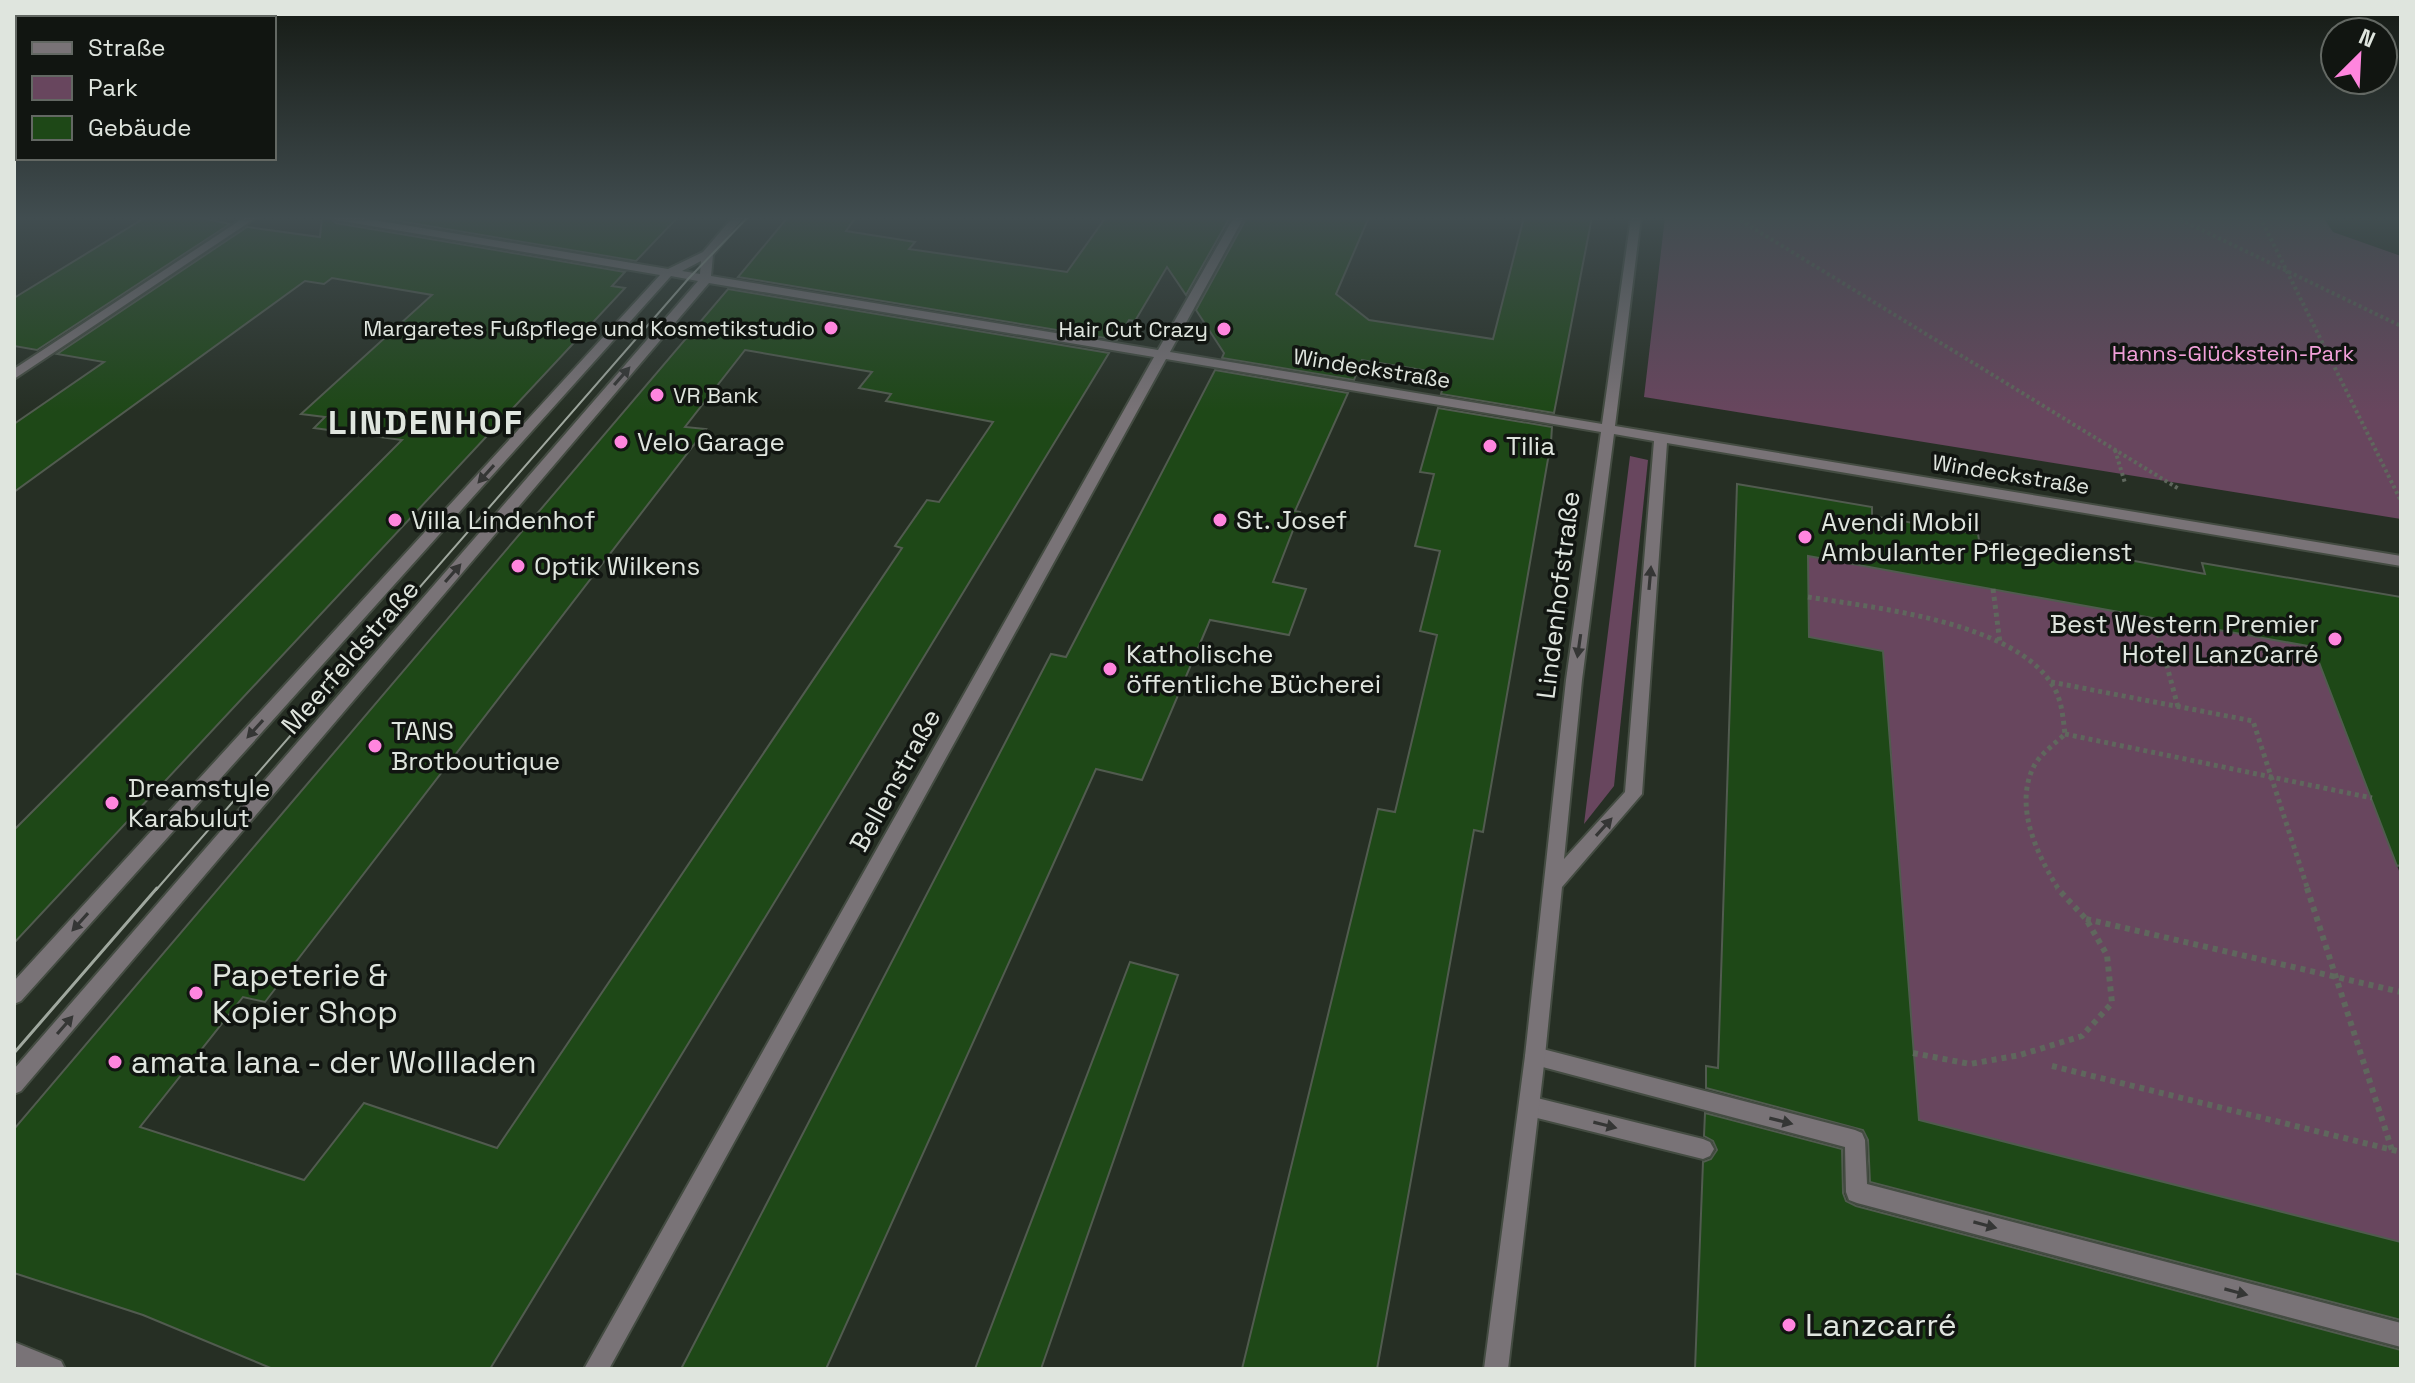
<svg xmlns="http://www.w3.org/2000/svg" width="2415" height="1383" font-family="'Space Grotesk',sans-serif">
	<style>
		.green { fill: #68465e }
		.building { fill: #1e4817; stroke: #515b4f; stroke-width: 2; fill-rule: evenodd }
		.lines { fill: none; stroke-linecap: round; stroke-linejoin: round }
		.lane-casing { stroke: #444c42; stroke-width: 4 }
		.street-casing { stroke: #444c42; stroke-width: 4 }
		.path-far2 { stroke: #5f675d; stroke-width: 4; stroke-dasharray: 3 3; stroke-linecap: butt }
		.path-far1 { stroke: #5f675d; stroke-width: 5; stroke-dasharray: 4 4; stroke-linecap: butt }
		.path { stroke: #5f675d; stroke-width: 6; stroke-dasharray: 5 5; stroke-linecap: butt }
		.lane { fill: #797377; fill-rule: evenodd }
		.street { fill: #797377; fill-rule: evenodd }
		.tram-far1 { stroke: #a0a89f; stroke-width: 2 }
		.tram { stroke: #a0a89f; stroke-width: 3 }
		.oneway { fill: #353635 }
		.poi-dot { fill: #ff85de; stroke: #111511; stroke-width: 3 }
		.labels { text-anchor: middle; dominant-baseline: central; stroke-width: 7; stroke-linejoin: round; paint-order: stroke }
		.far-poi-label { font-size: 22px; fill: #dfe5de; stroke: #111511; text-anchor: end }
		.far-park-label { font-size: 22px; fill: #f1a0d9; stroke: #111511 }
		.far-street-label { font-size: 22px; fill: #dfe5de; stroke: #111511 }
		.poi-label { font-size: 26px; fill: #dfe5de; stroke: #111511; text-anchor: start }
		.street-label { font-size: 26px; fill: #dfe5de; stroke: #111511 }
		.near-poi-label { font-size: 32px; fill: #dfe5de; stroke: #111511; text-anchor: start }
		.district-label { font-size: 34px; font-weight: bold; letter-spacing: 2px; fill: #dfe5de; stroke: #111511 }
	</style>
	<rect width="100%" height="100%" fill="#262f24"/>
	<g class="green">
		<polygon points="1665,217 2323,217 2333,232 2401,256 2401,519 1644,397"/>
		<polygon points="1630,456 1648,460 1614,786 1584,824"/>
		<polygon points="1808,556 2313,647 2401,876 2401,1242 1919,1120 1891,750 1838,738 1809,637"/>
	</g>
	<g class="building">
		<polygon points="146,217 197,217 230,224 37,350 14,346 14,298"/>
		<polygon points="322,217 328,217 336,223 625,272 612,286 625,288 14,943 14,830 402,440 314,428 325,417 301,414 432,295 332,278 324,284 305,281 14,492 14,424 104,362 57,354 247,227 320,237"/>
		<polygon points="375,217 678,217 636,261"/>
		<polygon points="788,217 856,217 846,231 915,242 909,249 1067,272 1106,217 1230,217 1186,295 1167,267 1135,321 1129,320 1117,340 738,277"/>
		<polygon points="1247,217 1369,217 1336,294 1369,320 1493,339 1524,217 1592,217 1554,413 1441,394 1447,374 1362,360 1354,380 1222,358 1224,353 1196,310"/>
		<path d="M728,289L1109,353L490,1369H273L143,1315L14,1273V1129ZM745,350L872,372L859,388L891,394L886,401L993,422L939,502L927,500L895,546L902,548L497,1148L364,1103L304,1180L140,1127L243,997L265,1002L706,429L685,427Z"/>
		<polygon points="1215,370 1348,393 1295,511 1300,512 1273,582 1306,589 1289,635 1210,620 1142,780 1096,769 826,1369 681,1369 1051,654 1066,657"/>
		<polygon points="1438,408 1552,427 1551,442 1483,832 1474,830 1377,1369 1242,1369 1378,809 1395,812 1437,635 1420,631 1440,551 1415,546 1434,474 1420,472"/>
		<polygon points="1737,484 1872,507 1872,516 1978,534 1979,540 2093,560 2091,553 2205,574 2202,563 2401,597 2401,865 2397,866 2313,647 1808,556 1809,637 1883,651 1919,1120 2401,1242 2401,1320 1870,1182 1868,1140 1863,1130 1706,1088 1706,1066 1718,1068"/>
		<polygon points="1130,962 1178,975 1041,1369 975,1369"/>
		<polygon points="1705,1113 1842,1149 1843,1193 1846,1201 1856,1206 2401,1350 2401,1369 1695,1369 1703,1162 1711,1159 1717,1150 1713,1141 1704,1136"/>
	</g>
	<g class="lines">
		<defs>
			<g id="lane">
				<polygon points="1535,1047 1855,1130 1862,1133 1865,1140 1867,1184 2401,1323 2401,1347 1857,1203 1849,1200 1846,1192 1845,1147 1535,1065 1528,1063 1525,1056 1528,1049"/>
				<polygon points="1529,1096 1703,1139 1710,1142 1714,1149 1710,1156 1703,1159 1529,1116 1522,1113 1519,1106 1522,1099"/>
			</g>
			<g id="street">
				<polygon points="245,217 257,217 14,379 14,369"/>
				<path d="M331,217H356L668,269L703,252L733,217H744L713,255L711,276L1158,350L1234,217H1244L1170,352L1602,424L1631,217H1641L1615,426L2401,556V566L1667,443L1642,794L1562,887L1545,1056L1508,1369H1484L1525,1056L1566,680L1601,432L1166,359L609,1369H584L1154,357L709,283L21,1091L14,1094V1069L698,281L671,276L21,1001L14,1004V981L660,275L336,220ZM701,261L700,274L682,271ZM1614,434L1654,441L1625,792L1564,859L1582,680Z"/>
				<polygon points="14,1342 61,1361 65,1369 23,1369 14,1366"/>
			</g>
		</defs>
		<use href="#lane" class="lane-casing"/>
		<use href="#street" class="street-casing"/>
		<g class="path-far2">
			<polyline points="1735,217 2179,489"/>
			<polyline points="2175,217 2401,326"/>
			<polyline points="2260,217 2401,501"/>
			<polyline points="2115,450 2125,483"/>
		</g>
		<g class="path-far1">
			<polyline points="1993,589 2000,643"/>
			<path d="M1808,597C1876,608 2015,622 2053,686C2062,700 2063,718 2065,734C2056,743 2040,754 2034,766C2013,807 2038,856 2059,890"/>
			<polyline points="2154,618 2178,707"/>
			<polyline points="2051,682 2253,721 2308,890"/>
			<polyline points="2065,734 2372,798"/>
		</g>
		<g class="path">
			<polyline points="2307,888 2392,1150"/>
			<polyline points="2086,919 2401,992"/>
			<polyline points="1913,1053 1970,1064 2020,1055 2082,1036 2112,1003 2107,955 2086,919 2057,888"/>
			<polyline points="2052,1066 2401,1152"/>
		</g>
		<use href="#lane" class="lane"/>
		<use href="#street" class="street"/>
		<polyline class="tram-far1" points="156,890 689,278 748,217"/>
		<polyline class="tram" points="14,1053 157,888"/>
	</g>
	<defs><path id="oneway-solid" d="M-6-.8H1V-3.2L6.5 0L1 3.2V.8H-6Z" transform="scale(2)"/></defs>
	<g class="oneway">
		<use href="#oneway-solid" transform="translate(622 376) rotate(-49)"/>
		<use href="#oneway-solid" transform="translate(486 474) rotate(132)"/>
		<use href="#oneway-solid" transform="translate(453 573) rotate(-49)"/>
		<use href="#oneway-solid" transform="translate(1650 578) rotate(-85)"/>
		<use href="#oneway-solid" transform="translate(1579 646) rotate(98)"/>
		<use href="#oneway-solid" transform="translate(255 729) rotate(132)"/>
		<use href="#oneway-solid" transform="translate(1604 827) rotate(-48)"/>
		<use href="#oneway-solid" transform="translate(80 922) rotate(132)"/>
		<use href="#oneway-solid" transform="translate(65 1025) rotate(-49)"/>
		<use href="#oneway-solid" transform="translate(1781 1121) rotate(14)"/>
		<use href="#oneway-solid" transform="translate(1605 1125) rotate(14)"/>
		<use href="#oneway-solid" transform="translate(1985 1225) rotate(15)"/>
		<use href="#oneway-solid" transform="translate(2236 1292) rotate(15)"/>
	</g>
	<linearGradient id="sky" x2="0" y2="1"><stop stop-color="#151a14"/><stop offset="0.53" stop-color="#414d50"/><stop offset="1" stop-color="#414d50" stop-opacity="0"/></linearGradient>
	<rect width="2415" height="411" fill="url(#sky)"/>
	<g class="poi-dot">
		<circle cx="831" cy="328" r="8"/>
		<circle cx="1224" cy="329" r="8"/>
		<circle cx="657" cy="395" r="8"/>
		<circle cx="621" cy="442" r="8"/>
		<circle cx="1490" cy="446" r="8"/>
		<circle cx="395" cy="520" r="8"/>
		<circle cx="1220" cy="520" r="8"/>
		<circle cx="1805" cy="537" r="8"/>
		<circle cx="518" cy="566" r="8"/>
		<circle cx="2335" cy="639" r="8"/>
		<circle cx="1110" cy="669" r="8"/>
		<circle cx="375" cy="746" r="8"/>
		<circle cx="112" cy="803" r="8"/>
		<circle cx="196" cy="993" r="8"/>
		<circle cx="115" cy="1062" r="8"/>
		<circle cx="1789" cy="1325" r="8"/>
	</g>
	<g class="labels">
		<g class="far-poi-label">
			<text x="815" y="328">Margaretes Fußpflege und Kosmetikstudio</text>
			<text x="1208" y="329">Hair Cut Crazy</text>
			<text x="673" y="395" text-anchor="start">VR Bank</text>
		</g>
		<g class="far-park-label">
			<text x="2233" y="353">Hanns-Glückstein-Park</text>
		</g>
		<g class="far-street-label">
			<text transform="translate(1372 368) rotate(9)">Windeckstraße</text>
			<text transform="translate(2011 474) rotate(9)">Windeckstraße</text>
		</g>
		<g class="poi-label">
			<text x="637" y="442">Velo Garage</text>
			<text x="1506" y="446">Tilia</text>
			<text x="411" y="520">Villa Lindenhof</text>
			<text x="1236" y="520">St. Josef</text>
			<text x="1821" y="522">Avendi Mobil<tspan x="1821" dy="30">Ambulanter Pflegedienst</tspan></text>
			<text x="534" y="566">Optik Wilkens</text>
			<text x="2319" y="624" text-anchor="end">Best Western Premier<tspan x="2319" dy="30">Hotel LanzCarré</tspan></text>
			<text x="1126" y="654">Katholische<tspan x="1126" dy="30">öffentliche Bücherei</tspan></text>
			<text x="391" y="731">TANS<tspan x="391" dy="30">Brotboutique</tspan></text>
			<text x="128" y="788">Dreamstyle<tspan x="128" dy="30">Karabulut</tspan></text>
		</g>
		<g class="street-label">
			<text transform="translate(1558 595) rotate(-83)">Lindenhofstraße</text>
			<text transform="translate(350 657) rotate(-49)">Meerfeldstraße</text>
			<text transform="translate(895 780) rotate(-61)">Bellenstraße</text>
		</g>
		<g class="near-poi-label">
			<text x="212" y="975">Papeterie &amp;<tspan x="212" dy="37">Kopier Shop</tspan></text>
			<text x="131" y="1062">amata lana - der Wollladen</text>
			<text x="1805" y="1325">Lanzcarré</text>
		</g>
		<g class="district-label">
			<text x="426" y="422">LINDENHOF</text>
		</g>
	</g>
	<rect width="2415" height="1383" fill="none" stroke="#dfe5de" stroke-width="32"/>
	<rect x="16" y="16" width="260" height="144" fill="#111511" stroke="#636863" stroke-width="2"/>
	<rect x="32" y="42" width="40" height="12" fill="#797377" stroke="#636863" stroke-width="2"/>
	<text x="88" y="56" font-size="24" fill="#dfe5de">Straße</text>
	<rect x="32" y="76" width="40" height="24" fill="#68465e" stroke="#636863" stroke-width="2"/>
	<text x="88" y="96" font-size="24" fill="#dfe5de">Park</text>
	<rect x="32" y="116" width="40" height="24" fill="#1e4817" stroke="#636863" stroke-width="2"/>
	<text x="88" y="136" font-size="24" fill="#dfe5de">Gebäude</text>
	<g transform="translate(2359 56) rotate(24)"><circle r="38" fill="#111511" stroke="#636863" stroke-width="2"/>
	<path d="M0-6L14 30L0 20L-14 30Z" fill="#ff85de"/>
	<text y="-12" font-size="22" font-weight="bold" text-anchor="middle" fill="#dfe5de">N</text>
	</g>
</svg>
